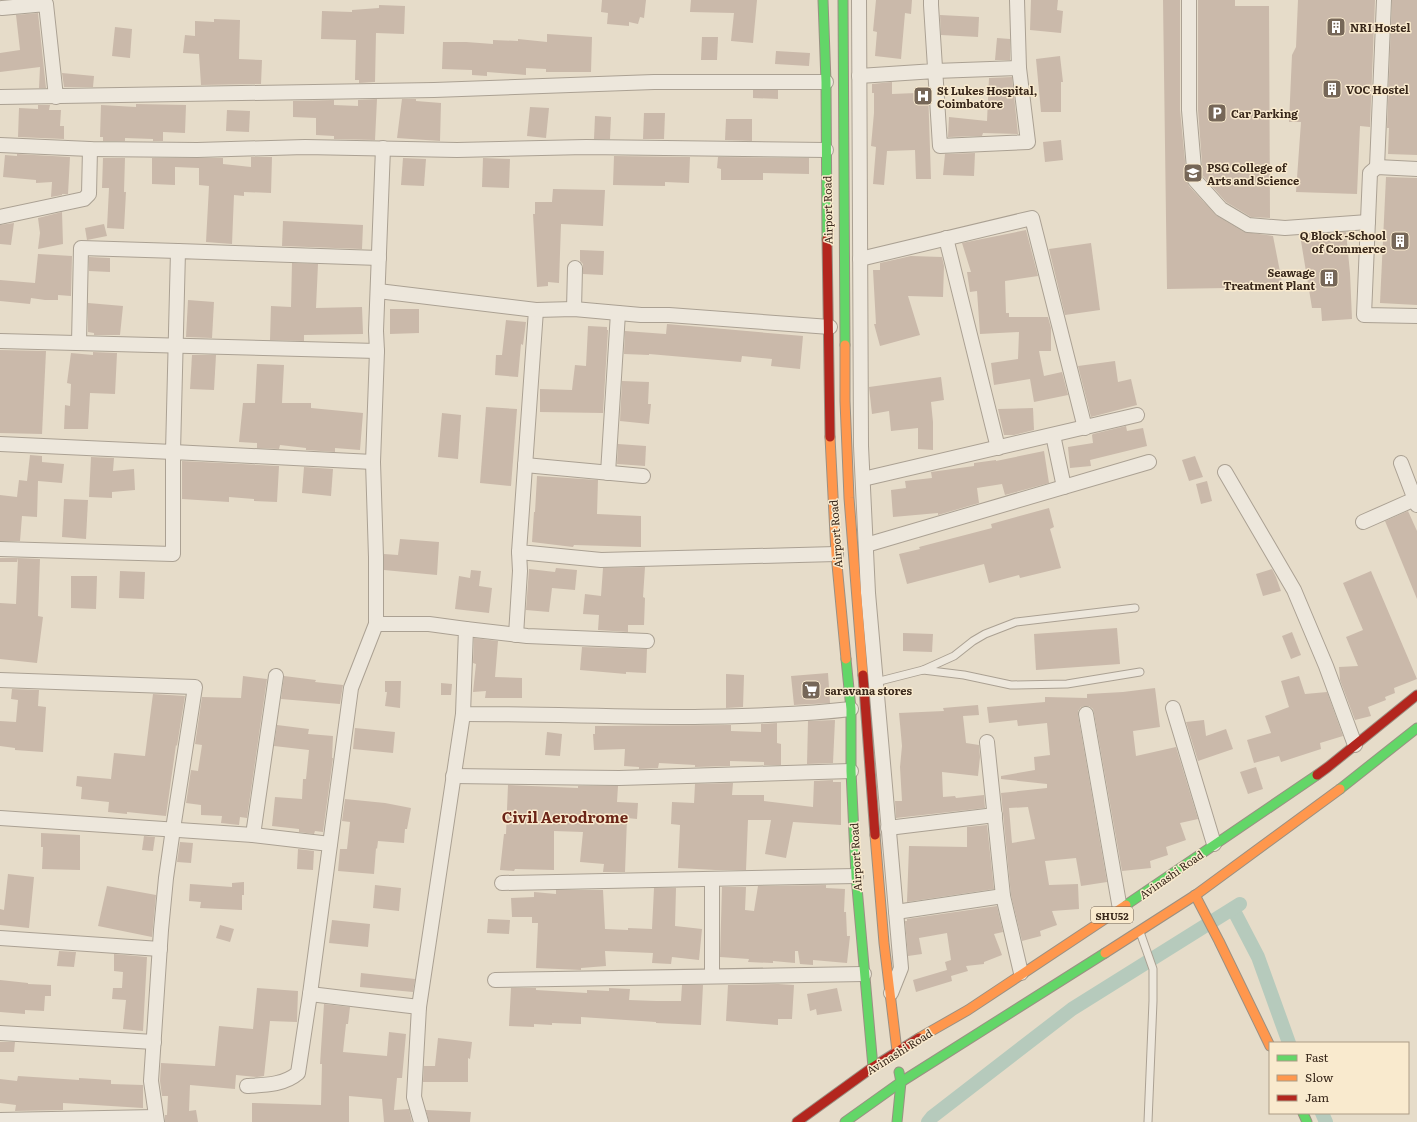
<svg xmlns="http://www.w3.org/2000/svg" width="1417" height="1122" font-family="Literata,serif">
	<style>
		.lines { fill: none; stroke-linecap: round; stroke-linejoin: round }
		.canal { stroke: #b6cabc; stroke-width: 14 }
		.building { fill: #cab9aa; fill-rule: evenodd }
		.lane-casing { stroke: #aba193; stroke-width: 9 }
		.street-casing { stroke: #aba193; stroke-width: 16 }
		.fast-casing { stroke: #9a9083; stroke-width: 11 }
		.slow-casing { stroke: #9a9083; stroke-width: 11 }
		.jam-casing { stroke: #9a9083; stroke-width: 11 }
		.lane { stroke: #ede7dc; stroke-width: 7 }
		.street { stroke: #ede7dc; stroke-width: 14 }
		.fast { stroke: #63d668; stroke-width: 9 }
		.slow { stroke: #ff974d; stroke-width: 9 }
		.jam { stroke: #b3261e; stroke-width: 9 }
		.labels { text-anchor: middle; dominant-baseline: central; stroke-width: 3; stroke-linejoin: round; paint-order: stroke }
		.shield { fill: #f9eace; stroke: #736251; stroke-width: 1 }
		.shield-label { font-size: 10px; font-weight: bold; fill: #39281b }
		.poi-label { font-size: 11px; font-weight: bold; fill: #39281b; stroke: #f9eace; text-anchor: start }
		.street-label { font-size: 11px; fill: #39281b; stroke: #f9eace }
		.district-label { font-size: 15px; font-weight: bold; fill: #6a2316; stroke: #f9eace }
	</style>
	<rect width="100%" height="100%" fill="#e6dcc9"/>
	<g class="lines">
		<g class="canal">
			<polyline points="1233,909 1258,957 1289,1043"/>
			<polyline points="1322,1113 1326,1122"/>
			<polyline points="928,1122 932,1117 1072,1009 1240,904"/>
		</g>
	</g>
	<g class="building">
		<polygon points="602,0 646,0 644,18 640,17 638,24 629,22 629,26 607,24 608,13 601,12"/>
		<polygon points="691,0 757,0 753,43 731,41 734,13 690,12"/>
		<polygon points="876,0 912,0 911,14 905,13 901,59 875,56 877,32 873,31"/>
		<polygon points="1031,0 1058,0 1057,10 1063,11 1061,33 1030,30"/>
		<polygon points="1163,0 1180,0 1180,110 1187,181 1189,186 1217,216 1244,232 1273,236 1283,287 1167,289"/>
		<polygon points="1198,0 1235,0 1235,6 1269,6 1270,218 1251,217 1226,202 1203,176 1198,110"/>
		<polygon points="1298,0 1375,0 1370,127 1360,126 1357,194 1296,192 1301,122 1289,122 1292,55 1296,47"/>
		<polygon points="1392,0 1417,0 1417,155 1388,154 1389,128 1387,128"/>
		<polygon points="379,5 405,6 404,34 376,33 375,82 359,83 359,80 355,80 356,40 321,39 322,11 352,12 352,10 379,8"/>
		<polygon points="38,13 46,88 39,88 40,67 0,72 0,53 20,50 16,15"/>
		<polygon points="940,15 979,17 978,37 941,35"/>
		<polygon points="214,19 240,20 239,59 262,60 261,84 201,85 199,54 183,53 185,35 195,36 195,21 214,22"/>
		<polygon points="115,27 132,29 130,58 112,56"/>
		<polygon points="547,34 592,37 591,72 546,72 546,69 526,68 526,75 487,72 487,76 472,75 472,70 442,69 443,42 466,42 493,44 493,40 518,41 518,39 547,42"/>
		<polygon points="702,37 718,37 717,60 701,60"/>
		<polygon points="997,38 1010,39 1010,60 995,60"/>
		<polygon points="776,51 810,53 809,66 775,64"/>
		<polygon points="1060,56 1063,82 1061,82 1061,112 1041,112 1036,59"/>
		<polygon points="62,73 94,76 93,87 64,87"/>
		<polygon points="1012,77 1018,134 983,133 982,136 948,137 949,117 987,121 989,78"/>
		<polygon points="892,82 892,94 916,93 916,89 928,89 931,179 916,179 915,150 887,151 884,185 873,184 876,147 871,146 874,113 874,93 872,93 872,84"/>
		<polygon points="753,90 778,90 778,99 753,98"/>
		<polygon points="377,99 375,140 334,139 334,136 316,135 316,118 293,117 293,101 334,100 334,105 358,106 358,100"/>
		<polygon points="402,99 416,99 416,101 441,103 440,141 397,138"/>
		<polygon points="136,104 186,105 185,133 163,132 163,141 153,141 153,139 125,138 125,141 103,141 103,137 100,137 101,105 136,107"/>
		<polygon points="38,105 50,105 49,110 61,110 60,126 64,126 64,139 18,137 19,108 38,109"/>
		<polygon points="530,107 549,108 546,138 527,136"/>
		<polygon points="227,110 250,111 249,132 226,131"/>
		<polygon points="644,113 665,113 664,139 643,139"/>
		<polygon points="595,116 611,117 610,139 594,139"/>
		<polygon points="726,119 752,119 752,141 725,140"/>
		<polygon points="1061,140 1063,160 1045,162 1043,142"/>
		<polygon points="975,153 974,176 943,175 945,154"/>
		<polygon points="17,154 70,157 68,194 62,194 62,195 51,197 52,182 36,183 36,180 3,177 5,155 17,156"/>
		<polygon points="614,156 690,157 689,183 665,182 665,186 613,185"/>
		<polygon points="251,157 272,157 271,193 244,192 244,196 234,195 232,244 206,242 209,186 199,185 199,168 175,167 175,185 152,184 152,158 223,158 223,164 251,167"/>
		<polygon points="718,157 809,158 809,174 763,173 763,180 721,180 721,169 717,168"/>
		<polygon points="103,158 125,158 124,192 126,192 124,229 107,228 109,188 102,188"/>
		<polygon points="403,158 426,159 424,186 401,185"/>
		<polygon points="483,158 510,159 509,188 482,187"/>
		<polygon points="1386,177 1417,178 1417,305 1380,303"/>
		<polygon points="553,189 605,190 603,226 561,224 559,283 548,282 548,286 537,287 533,214 535,214 535,202 552,202"/>
		<polygon points="62,212 63,244 38,249 40,233 38,218"/>
		<polygon points="283,221 363,225 362,249 282,246"/>
		<polygon points="14,223 11,245 0,244 0,225"/>
		<polygon points="104,224 107,236 87,240 85,228"/>
		<polygon points="1026,230 1038,276 1005,281 1006,313 1009,313 1009,317 1048,317 1051,328 1051,351 1039,351 1044,376 1062,372 1068,395 1034,402 1030,379 994,385 991,363 1018,359 1019,332 980,334 977,291 970,292 967,272 971,272 962,243"/>
		<polygon points="1346,232 1350,273 1352,319 1322,321 1321,308 1312,308 1300,235"/>
		<polygon points="1091,243 1100,310 1065,315 1049,249"/>
		<polygon points="580,250 604,251 603,275 583,274 583,264 580,261"/>
		<polygon points="38,254 72,256 71,296 58,295 58,300 45,300 31,298 30,304 0,301 0,280 35,283"/>
		<polygon points="911,256 942,257 944,266 943,297 908,296 920,335 880,346 874,324 876,324 873,270 880,270 880,263"/>
		<polygon points="89,257 110,258 110,272 89,271"/>
		<polygon points="292,263 318,264 316,308 362,307 363,334 304,335 304,341 270,340 271,306 291,307"/>
		<polygon points="188,300 214,302 212,338 186,337"/>
		<polygon points="88,303 123,306 120,335 94,335 94,333 88,332"/>
		<polygon points="390,309 419,309 419,333 390,334"/>
		<polygon points="506,320 526,322 523,345 521,344 518,377 495,375 496,355 502,355"/>
		<polygon points="667,324 803,336 800,369 771,366 772,359 742,356 741,362 649,354 649,355 624,354 625,331 666,334"/>
		<polygon points="588,326 607,327 607,330 608,330 603,413 540,412 540,389 572,390 575,365 586,366"/>
		<polygon points="0,350 46,351 42,434 0,433"/>
		<polygon points="93,352 117,353 115,394 90,393 88,429 64,429 65,405 70,406 71,384 67,383 71,353 93,355"/>
		<polygon points="192,355 216,355 214,390 190,389"/>
		<polygon points="1115,361 1118,382 1131,379 1137,405 1091,417 1078,366"/>
		<polygon points="257,364 284,365 282,403 311,403 311,408 363,413 360,450 335,448 335,452 306,450 306,448 280,445 279,449 257,448 257,443 239,442 243,403 255,403"/>
		<polygon points="941,377 944,400 931,402 933,422 933,450 918,449 918,428 891,431 889,411 872,414 869,387"/>
		<polygon points="622,381 649,382 648,404 651,404 649,424 620,421"/>
		<polygon points="486,407 517,409 511,486 480,483"/>
		<polygon points="1033,408 1034,430 1014,435 1004,435 998,409"/>
		<polygon points="442,413 461,415 458,459 438,457"/>
		<polygon points="1126,426 1127,431 1143,428 1147,446 1090,460 1091,466 1070,468 1068,447 1093,443 1092,435 1093,434"/>
		<polygon points="618,444 646,446 645,466 617,464"/>
		<polygon points="1044,451 1049,483 1005,495 1002,484 977,488 979,503 938,515 938,513 893,517 891,490 906,488 905,481 932,478 931,472 974,466 974,463 996,460 996,461"/>
		<polygon points="30,455 42,456 42,462 64,464 62,483 38,481 37,517 22,516 20,541 0,541 0,495 17,497 19,480 27,481"/>
		<polygon points="1195,456 1203,477 1189,481 1182,460"/>
		<polygon points="91,457 114,458 113,471 134,469 135,490 112,492 112,498 89,497"/>
		<polygon points="182,461 279,466 277,502 254,501 254,499 229,497 229,502 182,499"/>
		<polygon points="304,467 333,469 331,496 302,493"/>
		<polygon points="537,476 598,480 597,514 641,516 641,547 574,545 573,547 532,542 534,512 535,512"/>
		<polygon points="1207,481 1212,501 1201,504 1196,484"/>
		<polygon points="64,499 88,500 86,539 62,537"/>
		<polygon points="1049,508 1054,527 1050,529 1061,568 1020,578 1019,575 989,583 984,564 907,584 899,554 920,549 919,547 992,528 991,524"/>
		<polygon points="1408,511 1417,531 1417,599 1385,521"/>
		<polygon points="400,539 439,542 437,575 384,570 384,554 398,555"/>
		<polygon points="0,558 18,558 17,562 0,562"/>
		<polygon points="18,558 40,559 38,616 43,617 37,663 0,659 0,603 16,604"/>
		<polygon points="645,567 643,597 645,598 644,625 628,625 628,632 598,630 599,615 583,614 585,594 601,596 603,568"/>
		<polygon points="556,568 577,570 575,590 552,588 549,612 526,610 529,569 555,572"/>
		<polygon points="1272,569 1276,577 1281,591 1263,596 1256,574"/>
		<polygon points="471,570 481,571 479,586 492,588 489,613 455,609 459,576 470,578"/>
		<polygon points="120,571 145,572 144,599 119,598"/>
		<polygon points="1371,571 1417,679 1394,688 1395,693 1385,697 1386,700 1368,707 1371,716 1355,720 1340,680 1339,667 1358,666 1346,637 1363,630 1343,583"/>
		<polygon points="71,576 97,576 96,609 71,608"/>
		<polygon points="1117,628 1120,664 1036,670 1034,634"/>
		<polygon points="1292,632 1301,655 1291,659 1282,636"/>
		<polygon points="903,633 933,634 932,652 903,651"/>
		<polygon points="474,638 498,641 495,677 522,678 522,698 485,698 486,691 473,692 476,664 473,663"/>
		<polygon points="582,647 647,649 646,673 626,672 626,674 580,670"/>
		<polygon points="828,673 830,703 794,705 791,676"/>
		<polygon points="726,674 744,675 743,707 726,708"/>
		<polygon points="243,676 267,679 247,818 240,817 239,825 221,823 222,816 201,815 201,805 186,803 191,770 198,771 202,745 195,744 202,697 241,698"/>
		<polygon points="284,676 316,680 315,682 343,685 340,704 281,699"/>
		<polygon points="1299,676 1305,694 1327,692 1343,736 1320,743 1321,749 1281,762 1279,756 1254,763 1247,740 1271,733 1265,716 1289,707 1281,681"/>
		<polygon points="385,681 401,681 400,708 385,706 387,692 385,692"/>
		<polygon points="441,683 452,684 451,695 441,695"/>
		<path d="M1155,688L1160,727L1133,731L1136,756L1176,747L1198,819L1180,823L1186,840L1166,847L1168,855L1150,861L1151,868L1122,871L1094,713L1093,709L1089,706H1085L1081,707L1078,711V715L1107,882L1081,886L1076,858L1045,861L1049,885L1078,884L1079,909L1052,911L1057,925L1040,931L1041,936L1022,941L1011,895L1001,793L1047,788V784L1001,779V776L1035,770L1034,757L1050,755L1047,723L1018,726L1017,720L989,723L987,707L1045,702V697L1087,698V694L1123,692ZM1028,807L1035,839L1012,843L1009,808Z"/>
		<polygon points="12,689 39,690 38,706 46,707 43,752 15,750 15,748 0,746 0,721 16,722 18,700 11,699"/>
		<polygon points="153,694 185,696 177,746 176,745 166,816 127,812 127,814 108,812 109,802 81,799 82,787 76,786 77,776 111,779 114,753 145,756"/>
		<polygon points="978,705 979,715 963,716 966,743 979,745 980,757 978,776 942,772 943,797 955,796 956,798 984,795 985,808 896,818 895,801 902,801 900,767 902,746 899,713 944,711 943,708"/>
		<polygon points="835,720 833,763 807,764 808,721"/>
		<polygon points="1204,720 1206,736 1226,729 1233,749 1198,761 1186,722"/>
		<polygon points="777,723 777,743 781,744 781,765 764,765 764,762 730,761 730,766 695,767 695,765 659,763 658,768 639,769 639,767 624,766 625,749 594,750 593,734 595,734 595,726 731,725 731,731 761,732 761,724"/>
		<polygon points="277,725 309,729 308,734 333,736 332,758 333,758 323,832 315,831 314,834 299,832 299,829 272,826 275,797 302,799 303,779 306,779 309,750 274,746"/>
		<polygon points="355,728 395,732 393,753 353,749"/>
		<polygon points="547,732 562,734 560,756 545,755"/>
		<polygon points="1256,767 1263,789 1248,794 1240,772"/>
		<polygon points="833,780 833,782 841,782 841,825 793,822 786,858 765,854 771,820 748,820 746,870 715,870 678,868 680,825 671,824 672,802 694,803 695,784 733,783 732,795 764,795 764,801 813,807 814,781"/>
		<polygon points="508,785 578,788 578,786 618,786 617,802 638,803 637,819 627,818 625,872 603,872 604,864 580,862 583,832 554,831 554,870 515,869 514,871 500,870 504,834 506,834"/>
		<polygon points="345,799 385,803 411,808 407,829 405,829 404,843 378,841 377,849 376,848 374,874 338,871 340,849 347,849 350,822 342,821"/>
		<polygon points="987,825 994,889 907,902 909,846 967,847 967,827"/>
		<polygon points="41,833 80,835 80,870 42,869 43,847 41,847"/>
		<polygon points="144,836 155,837 153,851 142,850"/>
		<polygon points="180,842 193,843 191,863 177,862"/>
		<polygon points="298,849 314,851 313,870 297,869"/>
		<polygon points="8,874 34,877 29,928 0,925 0,909 4,910"/>
		<polygon points="244,882 244,895 242,895 242,910 200,908 201,902 189,901 190,884 232,887 232,883"/>
		<polygon points="375,885 401,888 399,911 373,908"/>
		<polygon points="826,885 826,888 845,889 844,912 846,912 847,936 850,936 847,963 813,960 813,965 800,964 798,951 795,951 795,963 773,961 773,963 748,962 749,959 720,957 722,887 746,887 745,910 754,911 758,886"/>
		<polygon points="107,886 156,895 152,937 98,926"/>
		<polygon points="654,888 676,888 675,926 702,929 699,960 672,957 671,964 652,963 653,953 605,951 606,966 581,968 581,970 536,968 538,923 532,923 532,917 512,917 511,898 534,897 534,892 556,894 556,890 603,890 605,929 628,930 628,928 652,929"/>
		<polygon points="997,906 1003,932 994,934 1002,955 984,962 984,964 966,966 968,971 951,976 952,981 916,992 913,980 947,970 945,962 951,960 947,933 919,938 922,954 908,956 905,921 907,921 907,919"/>
		<polygon points="488,919 510,920 509,934 487,933"/>
		<polygon points="332,920 370,924 368,947 329,943"/>
		<polygon points="220,925 234,929 230,942 216,938"/>
		<polygon points="59,951 76,952 74,967 57,966"/>
		<polygon points="114,954 147,957 143,1031 123,1029 126,1000 112,999 113,988 122,988 123,972 114,971"/>
		<polygon points="361,973 415,979 413,992 360,987"/>
		<polygon points="0,980 28,983 28,984 51,985 51,996 45,996 44,1011 25,1010 25,1014 0,1012"/>
		<polygon points="778,984 794,985 792,1019 778,1019 778,1025 726,1021 728,985"/>
		<polygon points="682,985 703,985 701,1025 656,1023 656,1022 581,1017 581,1024 552,1023 552,1025 534,1024 534,1027 509,1026 511,988 536,988 536,990 587,993 587,990 609,991 609,988 630,989 629,1000 656,1001 681,1001"/>
		<polygon points="257,988 298,991 297,1022 270,1021 264,1076 257,1077 236,1075 235,1089 190,1085 189,1111 196,1110 198,1122 165,1122 165,1115 167,1115 168,1096 162,1096 160,1081 161,1063 215,1066 219,1026 253,1029"/>
		<polygon points="837,988 842,1011 817,1015 816,1009 810,1011 807,994"/>
		<polygon points="324,1004 350,1007 348,1024 346,1024 343,1052 387,1056 389,1032 406,1034 402,1078 397,1078 394,1110 409,1109 412,1122 384,1122 382,1099 349,1096 349,1122 252,1122 252,1103 321,1105 322,1064 320,1064"/>
		<polygon points="438,1038 472,1042 470,1059 468,1058 468,1082 423,1082 424,1066 435,1066"/>
		<polygon points="0,1042 15,1042 14,1052 0,1052"/>
		<polygon points="18,1076 79,1080 79,1078 111,1080 111,1084 143,1085 143,1108 63,1103 63,1110 15,1111 16,1105 0,1103 0,1079 17,1081"/>
		<polygon points="426,1110 471,1112 470,1122 429,1122"/>
	</g>
	<g class="lines">
		<defs>
			<g id="lane">
				<polyline points="923,670 954,656 973,641 985,634 1016,622 1135,608"/>
				<polyline points="876,682 923,670 964,675 1011,685 1067,684 1140,672"/>
				<polyline points="1140,932 1153,969 1153,1001 1148,1122"/>
			</g>
			<g id="street">
				<polyline points="859,0 861,446 868,593 901,968 891,993"/>
				<polyline points="1017,0 1019,68"/>
				<polyline points="1189,0 1189,110 1195,180 1221,209 1248,225 1285,228 1368,222"/>
				<polyline points="2,8 46,4 56,97"/>
				<polyline points="859,76 935,71 1019,68 1028,142 940,146 931,5 931,0"/>
				<polyline points="0,97 434,90 654,82 826,82"/>
				<polyline points="0,145 90,149 197,150 305,147 457,150 586,147 826,150"/>
				<path d="M383,148L376,331L377,351L373,462L376,557V624H429L466,629L463,714C540,714 617,717 694,717C746,716 799,715 851,709"/>
				<polyline points="1377,167 1384,0"/>
				<polyline points="1417,169 1377,167 1370,173 1364,315 1417,316"/>
				<polyline points="0,217 84,199 89,194 90,149"/>
				<polyline points="946,238 998,448"/>
				<polyline points="860,259 1032,218 1085,428"/>
				<polyline points="378,291 536,310 519,552 601,560 836,554"/>
				<polyline points="574,309 575,268"/>
				<polyline points="536,310 574,309 641,315 669,315 830,327"/>
				<polyline points="0,341 377,351"/>
				<polyline points="79,343 81,248 178,251"/>
				<polyline points="1053,435 1064,487"/>
				<polyline points="0,444 173,452 178,251 379,258"/>
				<polyline points="1401,463 1417,505"/>
				<polyline points="525,465 643,476"/>
				<polyline points="1225,472 1294,590 1326,666 1355,745"/>
				<polyline points="608,473 618,313"/>
				<polyline points="863,479 1137,415"/>
				<polyline points="1363,522 1415,499"/>
				<polyline points="866,545 1149,462"/>
				<polyline points="0,549 173,554 173,452 373,462"/>
				<polyline points="466,629 527,636 647,641"/>
				<polyline points="516,635 520,571 519,552"/>
				<polyline points="0,680 195,687 173,829 166,878 161,930 151,1081 157,1122"/>
				<polyline points="1173,708 1214,844"/>
				<polyline points="1086,714 1120,909"/>
				<polyline points="987,742 1003,896 1021,973"/>
				<polyline points="453,776 619,778 851,771"/>
				<polyline points="0,818 253,835 330,844"/>
				<polyline points="888,828 995,815"/>
				<polyline points="253,835 276,676"/>
				<polyline points="712,879 712,976"/>
				<polyline points="502,883 856,876"/>
				<polyline points="896,912 1003,896"/>
				<polyline points="0,938 160,949"/>
				<polyline points="495,980 864,974"/>
				<polyline points="310,994 419,1007 414,1097 421,1122"/>
				<polyline points="419,1007 463,714"/>
				<polyline points="0,1033 154,1042"/>
				<path d="M247,1086C265,1085 284,1085 298,1073L310,994L351,688L376,624"/>
				<polyline points="0,1120 156,1117"/>
			</g>
			<g id="fast">
				<polyline points="823,0 826,82 827,239"/>
				<polyline points="843,0 845,345"/>
				<polyline points="846,659 851,709 851,771 856,876 873,1067"/>
				<polyline points="1340,789 1417,728"/>
				<polyline points="1126,905 1317,775"/>
				<polyline points="1303,1113 1307,1122"/>
				<polyline points="845,1122 901,1082 1105,953"/>
				<polyline points="897,1122 901,1082 899,1072"/>
			</g>
			<g id="slow">
				<polyline points="845,345 845,401 849,498 863,675"/>
				<polyline points="830,437 836,554 846,659"/>
				<polyline points="875,835 884,943 897,1051"/>
				<polyline points="1195,895 1219,941 1270,1046"/>
				<polyline points="1105,953 1197,894 1340,789"/>
				<polyline points="919,1038 968,1010 1126,905"/>
			</g>
			<g id="jam">
				<polyline points="827,239 830,437"/>
				<polyline points="863,675 875,835"/>
				<polyline points="1317,775 1328,767 1417,695"/>
				<polyline points="797,1122 873,1067 919,1038"/>
			</g>
		</defs>
		<use href="#lane" class="lane-casing"/>
		<use href="#street" class="street-casing"/>
		<use href="#fast" class="fast-casing"/>
		<use href="#slow" class="slow-casing"/>
		<use href="#jam" class="jam-casing"/>
		<use href="#lane" class="lane"/>
		<use href="#street" class="street"/>
		<use href="#fast" class="fast"/>
		<use href="#slow" class="slow"/>
		<use href="#jam" class="jam"/>
	</g>
	<defs>
		<symbol id="building-square" viewBox="-11 -11 22 22"><rect x="-9" y="-9" width="18" height="18" rx="4" fill="#766758" stroke="#f9eace"/><path d="M-4-6H4V6H1V3H-1V6H-4ZM-2.5-4.3h1.7v1.8h-1.7ZM.8-4.3h1.7v1.8H.8ZM-2.5-1h1.7V.8h-1.7ZM.8-1h1.7V.8H.8Z" fill="#fff"/></symbol>
		<symbol id="hospital-square" viewBox="-11 -11 22 22"><rect x="-9" y="-9" width="18" height="18" rx="4" fill="#766758" stroke="#f9eace"/><path d="M-5-5h3v3.5h4V-5h3V5h-3V1.5h-4V5h-3Z" fill="#fff"/></symbol>
		<symbol id="parking-square" viewBox="-11 -11 22 22"><rect x="-9" y="-9" width="18" height="18" rx="4" fill="#766758" stroke="#f9eace"/><path d="M-3.5-5.5H1a3.5 3.5 0 0 1 0 7H-1V5.5H-3.5ZM-1-3.4V-.6H.8a1.4 1.4 0 0 0 0-2.8Z" fill="#fff"/></symbol>
		<symbol id="university-square" viewBox="-11 -11 22 22"><rect x="-9" y="-9" width="18" height="18" rx="4" fill="#766758" stroke="#f9eace"/><path d="M0-5L7-2L0 1L-7-2ZM-4 1L0 2.5L4 1V4Q0 6-4 4Z" fill="#fff"/></symbol>
		<symbol id="supermarket-square" viewBox="-11 -11 22 22"><rect x="-9" y="-9" width="18" height="18" rx="4" fill="#766758" stroke="#f9eace"/><path d="M-6-5.5h2.5l.6 2H6L4.5 2H-2.5L-4.4-4H-6ZM-1.5 3.2a1.3 1.3 0 1 0 .1 0ZM3 3.2a1.3 1.3 0 1 0 .1 0Z" fill="#fff"/></symbol>
	</defs>
	<g fill-rule="evenodd">
		<use href="#building-square" x="1325" y="16" width="22" height="22"/>
		<use href="#building-square" x="1321" y="78" width="22" height="22"/>
		<use href="#hospital-square" x="912" y="85" width="22" height="22"/>
		<use href="#parking-square" x="1206" y="102" width="22" height="22"/>
		<use href="#university-square" x="1182" y="162" width="22" height="22"/>
		<use href="#building-square" x="1389" y="230" width="22" height="22"/>
		<use href="#building-square" x="1318" y="267" width="22" height="22"/>
		<use href="#supermarket-square" x="800" y="679" width="22" height="22"/>
	</g>
	<g class="labels">
		<rect class="shield" x="1091" y="907" width="42" height="16" rx="3"/>
		<g class="shield-label">
			<text x="1112" y="915">SHU52</text>
		</g>
		<g class="poi-label">
			<text x="1350" y="27">NRI Hostel</text>
			<text x="1346" y="89">VOC Hostel</text>
			<text x="937" y="90">St Lukes Hospital,<tspan x="937" dy="13">Coimbatore</tspan></text>
			<text x="1231" y="113">Car Parking</text>
			<text x="1207" y="167">PSG College of<tspan x="1207" dy="13">Arts and Science</tspan></text>
			<text x="1386" y="235" text-anchor="end">Q Block -School<tspan x="1386" dy="13">of Commerce</tspan></text>
			<text x="1315" y="272" text-anchor="end">Seawage<tspan x="1315" dy="13">Treatment Plant</tspan></text>
			<text x="825" y="690">saravana stores</text>
		</g>
		<g class="street-label">
			<text transform="translate(827 210) rotate(-91)">Airport Road</text>
			<text transform="translate(835 534) rotate(-94)">Airport Road</text>
			<text transform="translate(855 857) rotate(-93)">Airport Road</text>
			<text transform="translate(1171 874) rotate(-35)">Avinashi Road</text>
			<text transform="translate(899 1051) rotate(-32)">Avinashi Road</text>
		</g>
		<g class="district-label">
			<text x="565" y="816">Civil Aerodrome</text>
		</g>
	</g>
	<rect x="1269" y="1042" width="140" height="72" fill="#f9eace" stroke="#ac9c86"/>
	<rect x="1277" y="1055" width="20" height="6" fill="#63d668" stroke="#ac9c86"/>
	<text x="1305" y="1062" font-size="12" fill="#39281b">Fast</text>
	<rect x="1277" y="1075" width="20" height="6" fill="#ff974d" stroke="#ac9c86"/>
	<text x="1305" y="1082" font-size="12" fill="#39281b">Slow</text>
	<rect x="1277" y="1095" width="20" height="6" fill="#b3261e" stroke="#ac9c86"/>
	<text x="1305" y="1102" font-size="12" fill="#39281b">Jam</text>
</svg>
